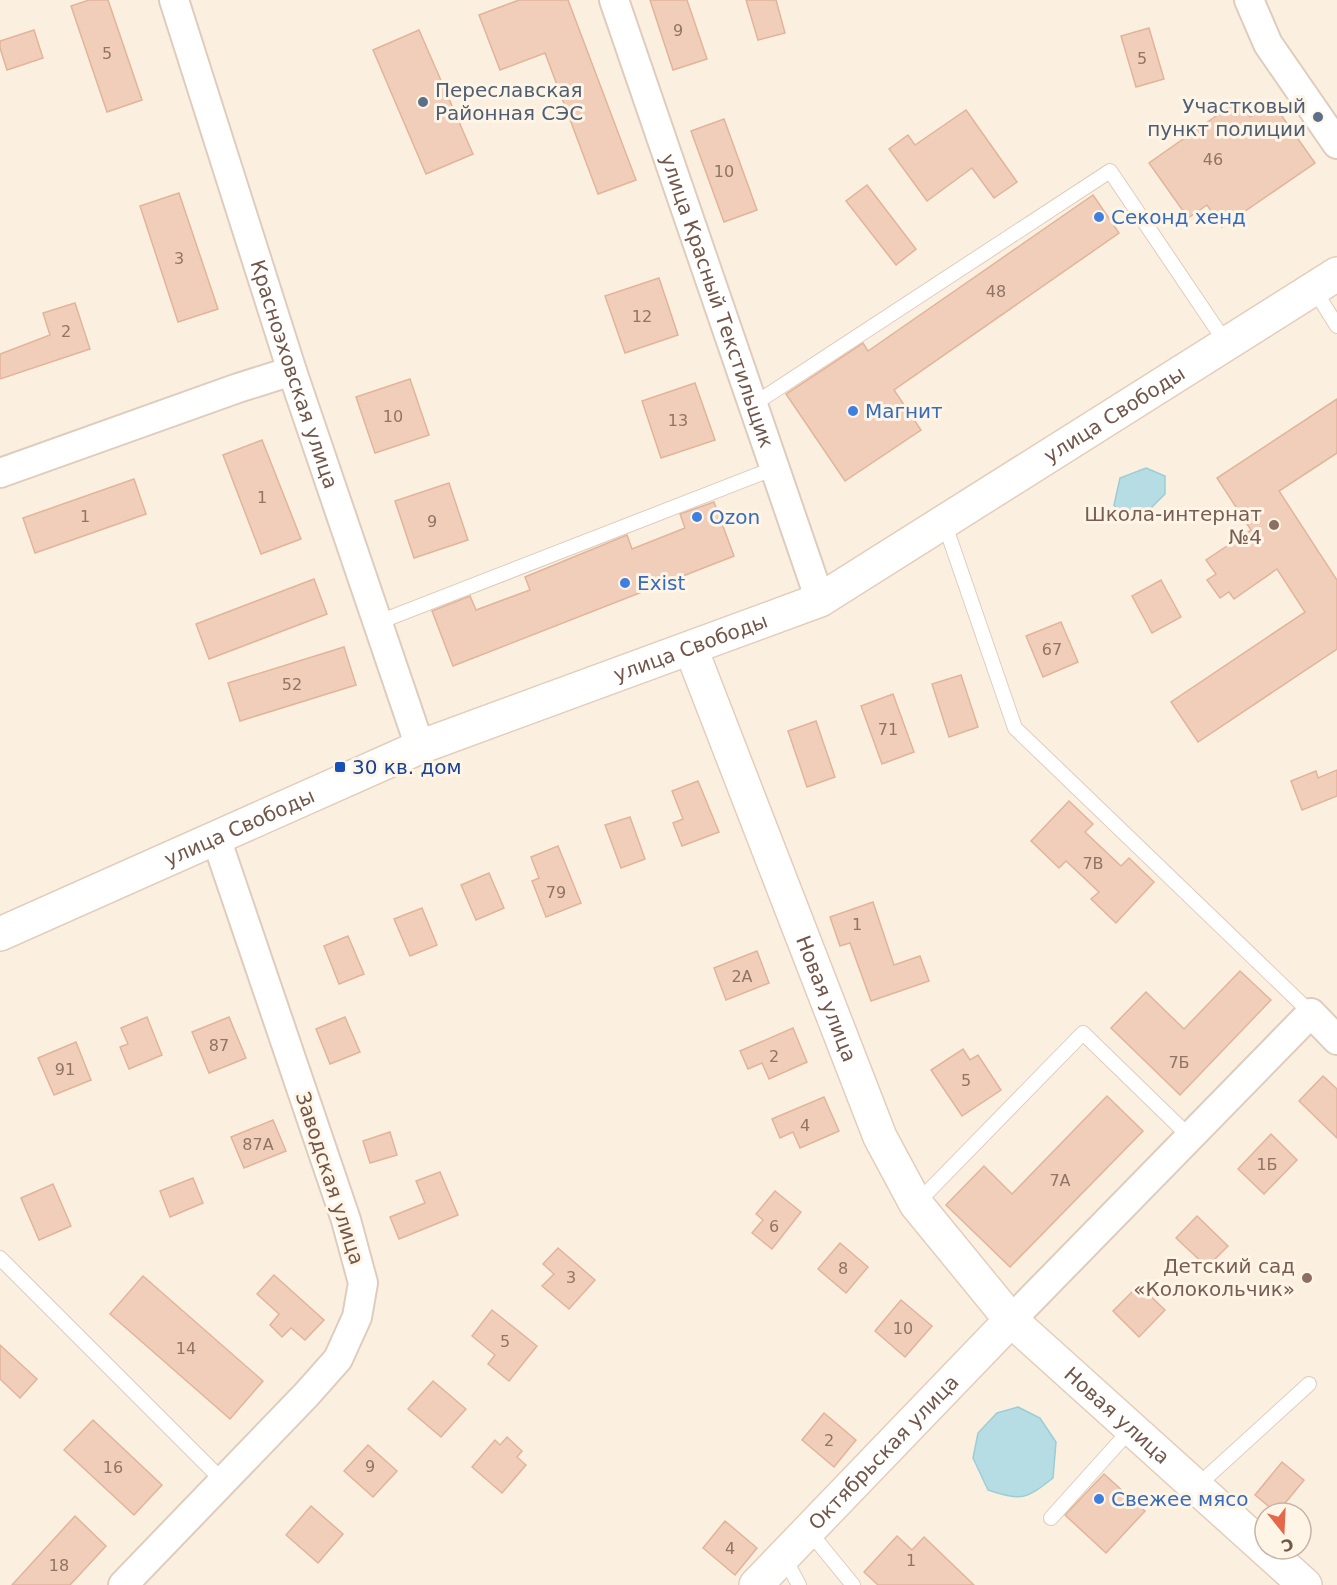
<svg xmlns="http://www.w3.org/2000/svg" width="1337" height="1585" font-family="'DejaVu Sans',sans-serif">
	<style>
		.water { fill: #b6dde4; stroke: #9ccdd5; stroke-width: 1.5 }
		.building { fill: #f0ceb9; stroke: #e2b49a; stroke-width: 1.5 }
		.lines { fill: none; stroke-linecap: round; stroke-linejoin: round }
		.lane-casing { stroke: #dfccbd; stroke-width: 16 }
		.street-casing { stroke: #dfccbd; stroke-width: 32 }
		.secondary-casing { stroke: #e4cdbb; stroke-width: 36 }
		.lane { stroke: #fff; stroke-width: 14 }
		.street { stroke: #fff; stroke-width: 28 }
		.secondary { stroke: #fff; stroke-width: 33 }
		.service-dot { fill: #5c6f8a; stroke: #fff5e6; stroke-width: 2 }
		.shop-dot { fill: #3f7fe0; stroke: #fff5e6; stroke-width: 2 }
		.education-dot { fill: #8d6e63; stroke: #fff5e6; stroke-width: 2 }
		.transit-dot { fill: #1a4fb4; stroke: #fff5e6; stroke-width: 2 }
		.labels { text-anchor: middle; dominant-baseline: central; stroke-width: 6; stroke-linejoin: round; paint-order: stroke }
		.number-label { font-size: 16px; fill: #917465 }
		.service-label { font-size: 20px; fill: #4e5e75; stroke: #fff5e6; text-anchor: start }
		.shop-label { font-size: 20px; fill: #366cbe; stroke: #fff5e6; text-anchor: start }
		.street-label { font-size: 20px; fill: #715649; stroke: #fff5e6 }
		.education-label { font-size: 20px; fill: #785e54; stroke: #fff5e6; text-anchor: end }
		.transit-label { font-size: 20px; fill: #164399; stroke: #fff5e6; text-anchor: start }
	</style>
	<rect width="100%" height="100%" fill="#fbf0e0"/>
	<g class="water">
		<polygon points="1146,468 1165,476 1165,494 1146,513 1126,521 1114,505 1120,478"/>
		<path d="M1018,1407L1040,1418L1056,1442L1053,1478C1025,1500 1022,1501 988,1490L973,1458L978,1433L997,1413Z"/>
	</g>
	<g class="building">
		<polygon points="89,0 108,0 142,100 107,112 71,6"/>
		<polygon points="519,0 568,0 636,180 598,194 545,53 500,70 479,15"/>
		<polygon points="650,0 687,0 707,59 673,70"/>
		<polygon points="746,0 776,0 785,33 758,40"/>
		<polygon points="1149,28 1164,79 1136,87 1121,36"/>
		<polygon points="34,30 43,58 7,70 0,48 0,41"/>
		<polygon points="419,30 473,154 426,174 373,50"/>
		<polygon points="1239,100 1250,117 1272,102 1315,163 1222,227 1207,205 1188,218 1149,163"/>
		<polygon points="966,110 1017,182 994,198 972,168 927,201 889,149 908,135 915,145"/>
		<polygon points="724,119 757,210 724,222 691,131"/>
		<polygon points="867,185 916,249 896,265 846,201"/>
		<polygon points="179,193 218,309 178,322 140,206"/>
		<polygon points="1093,195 1119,233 894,390 921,430 845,481 786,394 863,343 868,351"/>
		<polygon points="659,278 678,335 625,353 605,296"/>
		<polygon points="75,303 90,349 0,379 0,354 50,335 43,313"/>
		<polygon points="410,379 429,435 375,453 356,397"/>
		<polygon points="695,383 715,440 661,458 642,401"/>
		<polygon points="1337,399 1337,453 1279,491 1337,580 1337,649 1198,742 1171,702 1305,612 1277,569 1234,599 1229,592 1220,598 1207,580 1216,574 1206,560 1251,530 1217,478"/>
		<polygon points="262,440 301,539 261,554 223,455"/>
		<polygon points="134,479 146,514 35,553 23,518"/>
		<polygon points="449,483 468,540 414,558 395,501"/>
		<polygon points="714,502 734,556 453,666 432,611 470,596 476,610 530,590 525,577 627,535 632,549 685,528 680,514"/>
		<polygon points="314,579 327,614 209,659 196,624"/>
		<polygon points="1161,580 1181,617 1152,633 1132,596"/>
		<polygon points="1061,622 1078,662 1043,677 1026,636"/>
		<polygon points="344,647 356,685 240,721 228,683"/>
		<polygon points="961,675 978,727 949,737 932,684"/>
		<polygon points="893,694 914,752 882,764 861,706"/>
		<polygon points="816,721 835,777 807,787 788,731"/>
		<polygon points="1337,770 1337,796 1302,810 1291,781 1316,771 1318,778"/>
		<polygon points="698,781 719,832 682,846 673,823 683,819 672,791"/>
		<polygon points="1069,801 1093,824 1085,832 1121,866 1129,858 1154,882 1116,923 1091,899 1099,892 1066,861 1059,868 1031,841"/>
		<polygon points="630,817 645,859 621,868 605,825"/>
		<polygon points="558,846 581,903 546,917 532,881 539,878 531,857"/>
		<polygon points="489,873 504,908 476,920 461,885"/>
		<polygon points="873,902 894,965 920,956 929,981 871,1001 850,943 840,946 830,917"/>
		<polygon points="422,908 437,945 410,956 394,919"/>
		<polygon points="348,936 364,974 339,984 324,946"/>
		<polygon points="757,951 769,983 726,1000 714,968"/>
		<polygon points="1240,971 1271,1000 1180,1095 1111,1028 1146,992 1184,1029"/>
		<polygon points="147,1017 162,1055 129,1069 120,1047 128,1044 121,1028"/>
		<polygon points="229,1017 246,1058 209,1073 192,1032"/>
		<polygon points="345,1017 360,1052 330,1064 316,1029"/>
		<polygon points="793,1028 807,1062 769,1079 762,1063 748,1069 740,1051"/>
		<polygon points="76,1042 91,1080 54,1095 38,1058"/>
		<polygon points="963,1049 970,1060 978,1055 1001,1090 962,1116 931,1070"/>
		<polygon points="1323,1076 1337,1089 1337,1138 1299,1101"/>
		<polygon points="1107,1096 1143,1131 1010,1267 946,1205 984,1166 1012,1194"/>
		<polygon points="824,1097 839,1131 800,1148 793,1132 780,1138 772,1119"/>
		<polygon points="273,1120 286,1151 244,1168 231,1137"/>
		<polygon points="390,1132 397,1155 370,1163 363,1141"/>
		<polygon points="1271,1134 1297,1160 1264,1194 1238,1169"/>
		<polygon points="440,1172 458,1215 399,1239 390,1217 425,1203 416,1181"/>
		<polygon points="193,1178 203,1203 170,1217 160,1191"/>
		<polygon points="53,1184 71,1226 39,1240 21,1198"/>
		<polygon points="775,1191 801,1212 772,1249 752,1233 763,1220 756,1214"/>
		<polygon points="1197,1216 1228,1246 1207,1267 1176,1238"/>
		<polygon points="840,1243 868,1267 846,1293 818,1269"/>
		<polygon points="558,1248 595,1280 569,1309 542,1286 554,1274 543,1264"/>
		<polygon points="274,1275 324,1320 305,1340 291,1328 282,1337 270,1325 279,1314 257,1294"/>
		<polygon points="143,1276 263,1381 230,1419 110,1314"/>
		<polygon points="1139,1285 1165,1310 1139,1337 1113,1311"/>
		<polygon points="901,1300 932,1326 905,1357 875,1331"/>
		<polygon points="492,1310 537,1346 509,1381 488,1364 495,1355 472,1336"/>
		<polygon points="0,1345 37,1379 20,1398 0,1379"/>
		<polygon points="433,1381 466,1409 441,1437 408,1409"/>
		<polygon points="824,1413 856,1440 834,1467 802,1440"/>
		<polygon points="93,1420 162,1485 134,1515 64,1450"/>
		<polygon points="507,1437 522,1451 517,1457 526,1465 502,1493 472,1467 495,1440 500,1445"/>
		<polygon points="368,1445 397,1471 373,1497 344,1471"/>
		<polygon points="1282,1462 1304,1480 1277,1513 1255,1495"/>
		<polygon points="1104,1474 1145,1511 1106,1553 1065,1515"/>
		<polygon points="311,1506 343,1534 318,1563 286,1535"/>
		<polygon points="75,1516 106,1546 70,1585 12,1585"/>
		<polygon points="725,1521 757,1548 735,1575 703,1548"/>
		<polygon points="897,1536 912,1550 924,1537 974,1585 878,1585 864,1572"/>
	</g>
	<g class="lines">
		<defs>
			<g id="lane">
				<polyline points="1314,289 1337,326"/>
				<polyline points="754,404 1110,171 1226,343"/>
				<polyline points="944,522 1015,728 1311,1013"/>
				<polyline points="379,622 775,468"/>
				<polyline points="916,1204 1083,1033 1190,1137"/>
				<polyline points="0,1258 222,1480"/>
				<polyline points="1196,1487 1309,1384"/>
				<polyline points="1051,1518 1131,1429"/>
				<polyline points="808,1530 853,1585"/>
				<polyline points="784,1557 799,1585"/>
			</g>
			<g id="street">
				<path id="s1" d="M174,0L292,371L420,747"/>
				<path id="s2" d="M614,0L820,600"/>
				<polyline points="1249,0 1268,44 1337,144"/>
				<polyline points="0,473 238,388 292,371"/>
				<polyline points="1011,1320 1311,1013 1337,1040"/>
				<polyline points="123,1585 307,1394 338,1359 357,1317 363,1283 346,1220 216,838"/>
			</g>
			<g id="secondary">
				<path id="s3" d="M691,649L880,1137L916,1204L1011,1320L1305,1585"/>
				<path id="s4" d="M0,934L420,747L820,600L1337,274"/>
				<path id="s5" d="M756,1585L1011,1320"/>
			</g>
		</defs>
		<use href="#lane" class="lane-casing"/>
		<use href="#street" class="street-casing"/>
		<use href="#secondary" class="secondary-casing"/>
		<use href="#lane" class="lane"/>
		<use href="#street" class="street"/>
		<use href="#secondary" class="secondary"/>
	</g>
	<g class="service-dot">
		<circle cx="423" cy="102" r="6"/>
		<circle cx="1318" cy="117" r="6"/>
	</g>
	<g class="shop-dot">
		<circle cx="1099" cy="217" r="6"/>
		<circle cx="853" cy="411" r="6"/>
		<circle cx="697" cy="517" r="6"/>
		<circle cx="625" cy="583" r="6"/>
		<circle cx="1099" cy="1499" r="6"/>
	</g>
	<g class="education-dot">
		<circle cx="1274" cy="525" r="6"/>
		<circle cx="1307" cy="1278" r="6"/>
	</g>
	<rect class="transit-dot" x="334" y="761" width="12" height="12" rx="3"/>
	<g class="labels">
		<g class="number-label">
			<text x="678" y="30">9</text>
			<text x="107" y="53">5</text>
			<text x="1142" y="58">5</text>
			<text x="1213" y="159">46</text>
			<text x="724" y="171">10</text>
			<text x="179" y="258">3</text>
			<text x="996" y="291">48</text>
			<text x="642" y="316">12</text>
			<text x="66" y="331">2</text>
			<text x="393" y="416">10</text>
			<text x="678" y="420">13</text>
			<text x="262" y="497">1</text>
			<text x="85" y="516">1</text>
			<text x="432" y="521">9</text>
			<text x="1052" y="649">67</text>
			<text x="292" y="684">52</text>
			<text x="888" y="729">71</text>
			<text x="1093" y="863">7В</text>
			<text x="556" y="892">79</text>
			<text x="857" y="924">1</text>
			<text x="742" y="976">2А</text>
			<text x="219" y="1045">87</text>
			<text x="774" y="1056">2</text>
			<text x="1179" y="1062">7Б</text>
			<text x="65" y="1069">91</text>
			<text x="966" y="1080">5</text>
			<text x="805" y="1125">4</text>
			<text x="258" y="1144">87А</text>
			<text x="1267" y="1164">1Б</text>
			<text x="1060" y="1180">7А</text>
			<text x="774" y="1226">6</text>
			<text x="843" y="1268">8</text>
			<text x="571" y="1277">3</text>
			<text x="903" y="1328">10</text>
			<text x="505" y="1341">5</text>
			<text x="186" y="1348">14</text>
			<text x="829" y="1440">2</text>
			<text x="370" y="1466">9</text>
			<text x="113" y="1467">16</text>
			<text x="730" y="1548">4</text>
			<text x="911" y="1560">1</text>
			<text x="59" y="1565">18</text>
		</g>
		<g class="service-label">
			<text x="435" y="90">Переславская<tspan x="435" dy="23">Районная СЭС</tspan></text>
			<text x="1306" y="106" text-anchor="end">Участковый<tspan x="1306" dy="23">пункт полиции</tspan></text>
		</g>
		<g class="shop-label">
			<text x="1111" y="217">Секонд хенд</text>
			<text x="865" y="411">Магнит</text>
			<text x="709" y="517">Ozon</text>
			<text x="637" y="583">Exist</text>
			<text x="1111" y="1499">Свежее мясо</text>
		</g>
		<g class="street-label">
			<text stroke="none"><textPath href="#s2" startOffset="318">улица Красный Текстильщик</textPath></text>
			<text stroke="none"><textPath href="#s1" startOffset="393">Красноэховская улица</textPath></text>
			<text stroke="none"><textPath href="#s4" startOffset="1234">улица Свободы</textPath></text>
			<text stroke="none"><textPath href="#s4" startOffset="748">улица Свободы</textPath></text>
			<text stroke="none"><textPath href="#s4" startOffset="262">улица Свободы</textPath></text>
			<text stroke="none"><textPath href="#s3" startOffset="375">Новая улица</textPath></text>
			<text transform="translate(330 1178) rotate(72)">Заводская улица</text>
			<text stroke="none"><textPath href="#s3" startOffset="892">Новая улица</textPath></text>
			<text stroke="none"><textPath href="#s5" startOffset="184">Октябрьская улица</textPath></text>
		</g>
		<g class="education-label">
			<text x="1262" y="514">Школа-интернат<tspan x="1262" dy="23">№4</tspan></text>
			<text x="1295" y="1266">Детский сад<tspan x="1295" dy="23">«Колокольчик»</tspan></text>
		</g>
		<g class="transit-label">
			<text x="352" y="767">30 кв. дом</text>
		</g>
	</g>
	<g transform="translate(1283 1531) rotate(162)"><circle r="28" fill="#fff5e6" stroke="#c6b5a7" stroke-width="1.5"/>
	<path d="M0-4.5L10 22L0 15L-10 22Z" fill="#e36948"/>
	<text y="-9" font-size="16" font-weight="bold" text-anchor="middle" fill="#715649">С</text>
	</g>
</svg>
